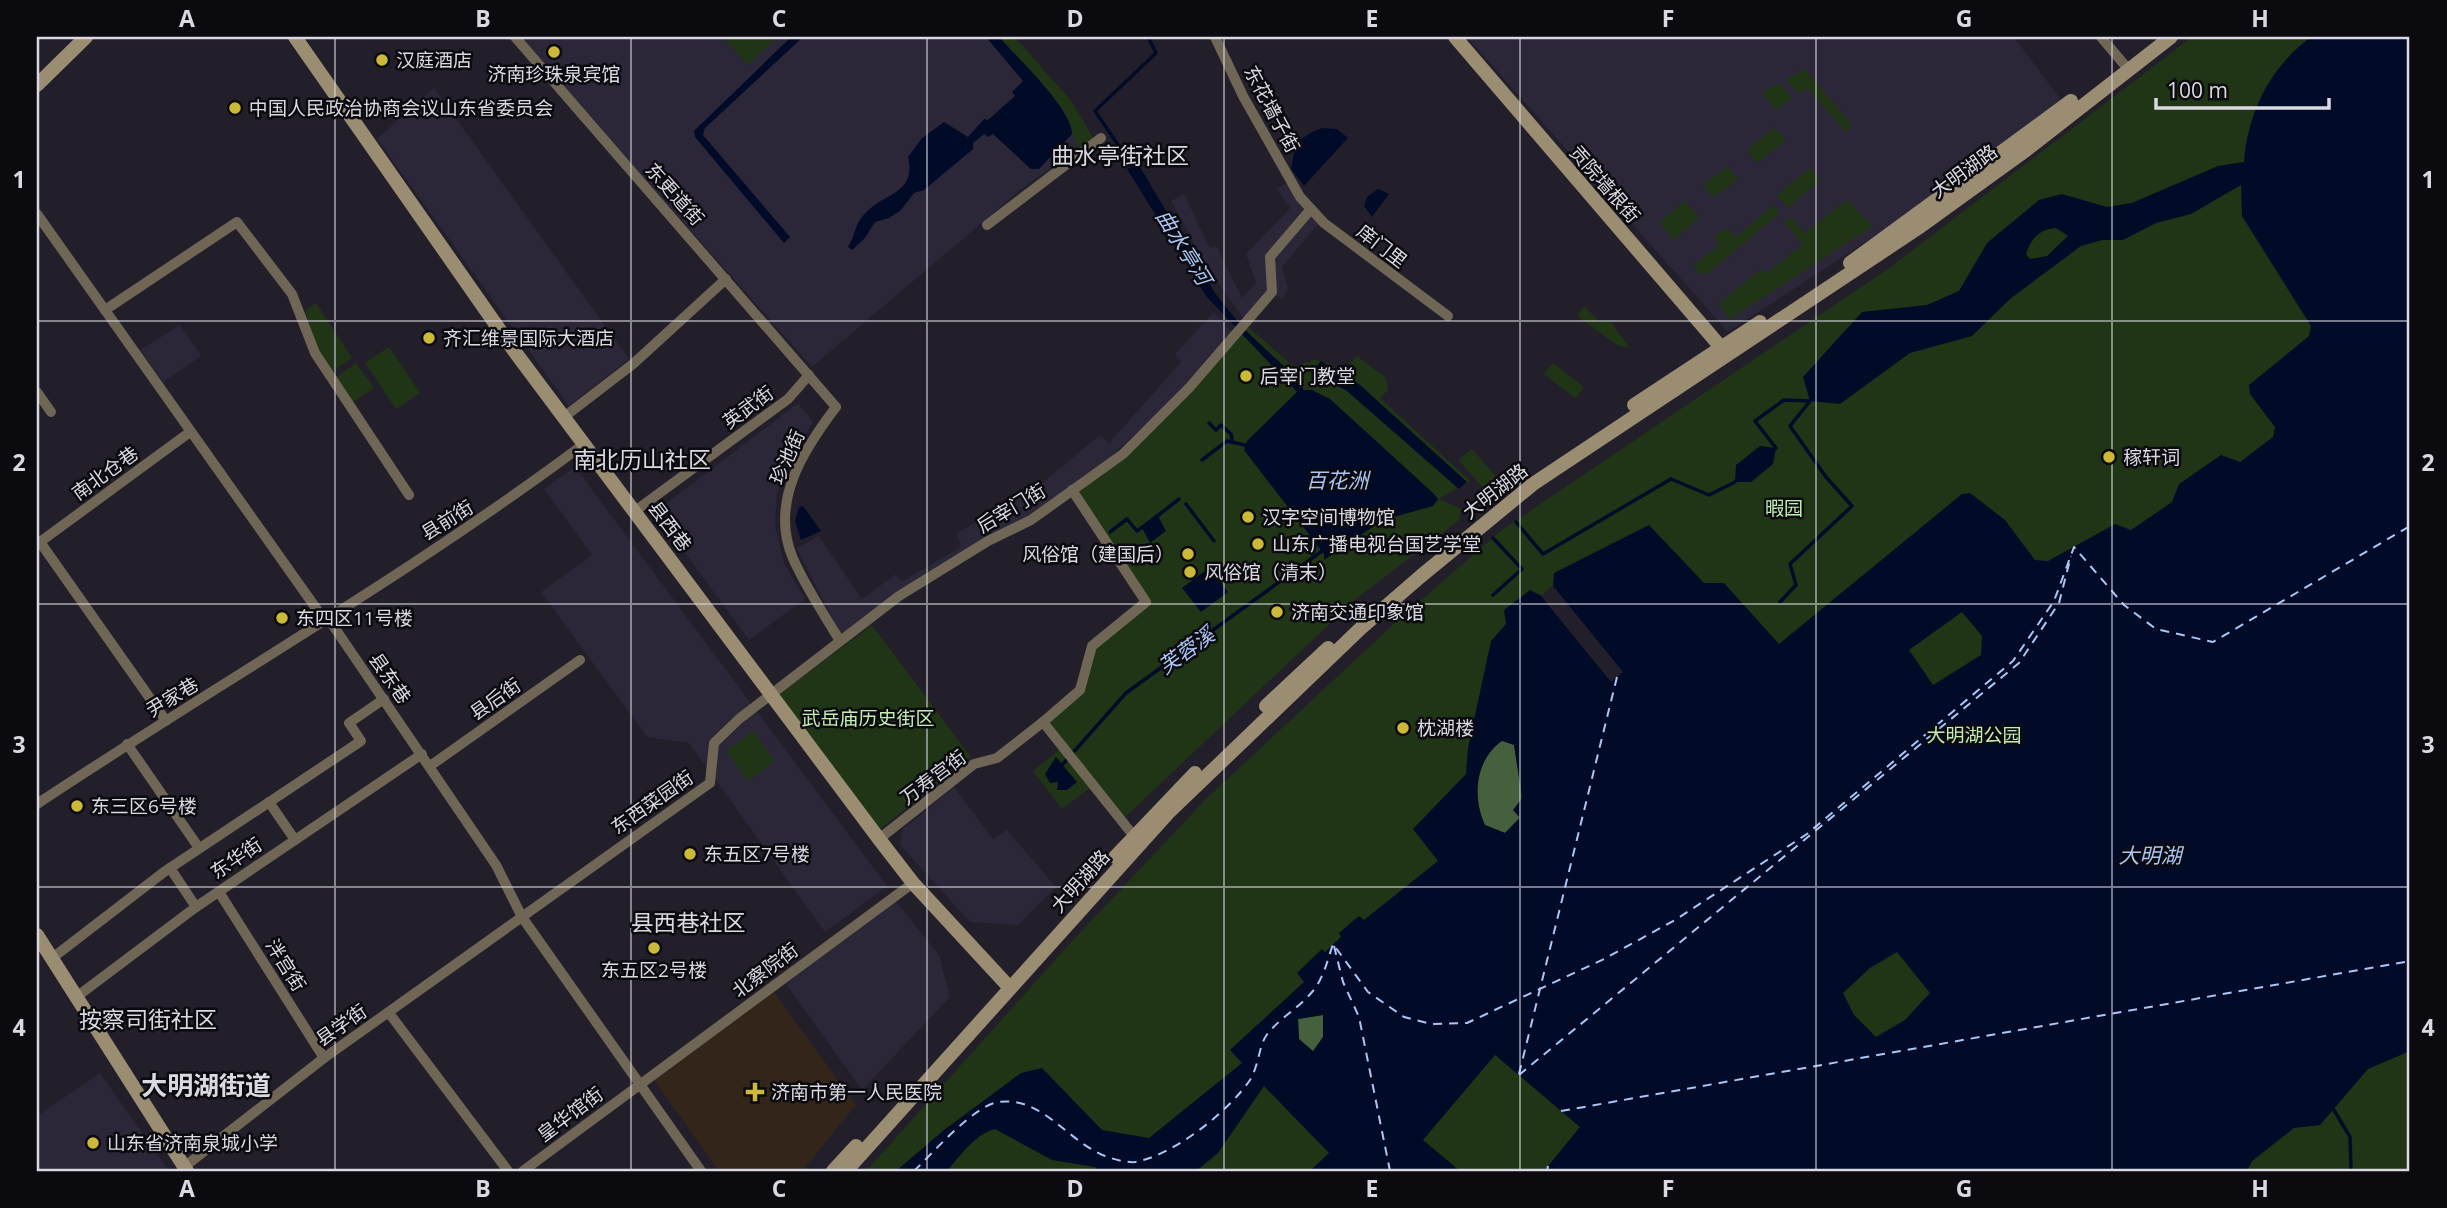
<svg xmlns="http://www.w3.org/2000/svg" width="2447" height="1208" font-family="'Open Sans','Noto Sans SC',sans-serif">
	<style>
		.built { fill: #2b2638 }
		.medical { fill: #34251a }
		.green { fill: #1f3516 }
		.forest { fill: #46603d }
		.water { fill: #010b28; fill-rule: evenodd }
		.pier { fill: #221f2b }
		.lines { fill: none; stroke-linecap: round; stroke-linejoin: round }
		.stream { stroke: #010b28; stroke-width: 3.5 }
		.ferry { stroke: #aac6f5; stroke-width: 2; stroke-dasharray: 9 7; stroke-linecap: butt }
		.street { stroke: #6f6655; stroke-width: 10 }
		.secondary { stroke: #9b8d72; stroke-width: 14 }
		.grid { fill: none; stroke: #dad8e0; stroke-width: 2; stroke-opacity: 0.55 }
		.poi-dot { fill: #cdb938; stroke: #0b0a0f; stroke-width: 2.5 }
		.labels { text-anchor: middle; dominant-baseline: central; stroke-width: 5; stroke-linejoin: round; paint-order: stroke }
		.poi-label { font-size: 19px; fill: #dad8e0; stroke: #0b0a0f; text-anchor: start }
		.street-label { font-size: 19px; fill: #dad8e0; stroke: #0b0a0f }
		.park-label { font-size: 19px; fill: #c2eeb2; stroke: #0b0a0f }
		.water-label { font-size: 21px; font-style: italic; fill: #aac6f5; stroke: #0b0a0f }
		.quarter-label { font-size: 23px; fill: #dad8e0; stroke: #0b0a0f }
		.district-label { font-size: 26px; font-weight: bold; fill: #dad8e0; stroke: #0b0a0f }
		.neatline { fill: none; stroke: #dad8e0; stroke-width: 2.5 }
		.grid-label { font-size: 23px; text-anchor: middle; font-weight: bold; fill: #dad8e0 }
	</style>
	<rect width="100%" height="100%" fill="#221f2b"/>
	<g class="built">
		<polygon points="519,37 1015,37 1072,102 1093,138 1024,187 812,367"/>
		<polygon points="1467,37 2014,37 2062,101 1928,201 1728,332"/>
		<polygon points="434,88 629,359 569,406 377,139"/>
		<polygon points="1288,183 1319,223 1282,267 1288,289 1282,299 1270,291 1245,321 1205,264 1171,201 1184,194 1210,248 1216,245 1242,298 1256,283 1246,254 1290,208 1276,188"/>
		<polygon points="1214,312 1232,333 1186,387 1094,472 1031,517 841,634 796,548 819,536 862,599 896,574 901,582 961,547 957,533 1042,483 1100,435 1109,443 1181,362 1175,354"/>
		<polygon points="180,325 201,356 163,382 140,350"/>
		<polygon points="798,403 813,422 790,460 777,492 775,524 784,563 805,599 749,640 655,512"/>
		<polygon points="575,467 887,886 825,932 689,743 647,737 541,592 592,555 544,489"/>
		<polygon points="954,787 993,839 1007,830 1056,887 1018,925 970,922 900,845 902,830"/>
		<polygon points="894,899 939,955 950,997 862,1090 786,984"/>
		<polygon points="100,1073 169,1171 37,1171 37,1116"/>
	</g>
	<polygon class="medical" points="773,991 856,1105 802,1171 719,1171 654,1080"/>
	<g class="green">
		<polygon points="723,37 777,37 748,65"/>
		<polygon points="999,37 1015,37 1072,102 1093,138 1079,149 1063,109"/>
		<polygon points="2192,37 2410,37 2410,1171 866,1171 1073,940 1206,799 1397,621 1502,530 1892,266"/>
		<polygon points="1805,69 1852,125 1845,132 1807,88 1799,94 1785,79"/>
		<polygon points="1780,83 1792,98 1776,110 1761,92"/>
		<polygon points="1775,127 1786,140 1757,163 1747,150"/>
		<polygon points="1728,166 1738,179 1713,198 1703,185"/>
		<polygon points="1810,168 1821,180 1788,208 1777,195"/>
		<polygon points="1847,200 1873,226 1730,319 1718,304 1761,269 1766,274 1803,244 1784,222 1791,217 1804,233"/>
		<polygon points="1685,201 1699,218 1673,240 1659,222"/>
		<polygon points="1774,205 1780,213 1707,274 1699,273 1693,266 1719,245 1714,237 1726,228 1736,237"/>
		<polygon points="316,303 352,358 331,372 319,351 305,311"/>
		<polygon points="1584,306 1599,321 1610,321 1630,348 1617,345 1577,316"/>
		<polygon points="1246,325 1294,367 1307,362 1309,364 1312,359 1331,364 1341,374 1357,356 1386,378 1388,390 1380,398 1470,481 1439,499 1461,509 1459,520 1356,599 1123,819 1044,722 1079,690 1092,646 1146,602 1078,493 1183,394"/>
		<polygon points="389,347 420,393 396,409 365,363"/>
		<polygon points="356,363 374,388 353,402 336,377"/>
		<polygon points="1553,363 1584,387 1575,398 1544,374"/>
		<polygon points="1472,449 1500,481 1486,491 1458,460"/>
		<polygon points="872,625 971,757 880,829 777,696"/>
		<polygon points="753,731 775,761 748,781 726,751"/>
		<polygon points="1060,749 1090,788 1062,809 1033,771"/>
	</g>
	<g class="forest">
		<path d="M1502,740L1514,745L1520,781V817L1505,833L1485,825C1472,797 1475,760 1502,740Z"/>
		<polygon points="1323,1015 1323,1037 1313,1052 1299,1039 1298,1019"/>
	</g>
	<g class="water">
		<polygon points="791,37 803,37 705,128 703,135 790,237 784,243 695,137 694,131"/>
		<path d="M986,37H999C1016,56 1073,110 1072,134L1039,169H1031L993,134L988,137L984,134L973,143V149L924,190L914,193L901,210L889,218L875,222L865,238L852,250L848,247C854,238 855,225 862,217C881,192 917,196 908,157L922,138L944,122L968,137L984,119L988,120L1015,96L1012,92L1023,81Z"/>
		<path d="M2311,37H2410V1051L2368,1069L2320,1125L2294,1128L2252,1161L2247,1171H1544L1580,1127L1495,1055L1423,1140L1460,1171H1310L1329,1153L1264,1086L1218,1153L1196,1171H1098L1095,1167L1052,1160L995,1129C974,1135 961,1155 947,1171H896L944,1130L1021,1073L1042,1068L1102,1130L1149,1138L1242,1063L1230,1050L1304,982L1297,973L1322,949L1325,952L1341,937L1339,933L1359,916L1364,920L1438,861L1413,829L1466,774L1468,748L1491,641L1506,624L1504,610L1530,590L1542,596L1553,586L1554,573L1649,525L1704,583H1724L1779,644L1962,494L1970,493L2005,520L2035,560L2048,561L2115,524L2131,530L2172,502L2179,484L2221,455L2240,462L2273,437L2275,427L2250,394L2249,385L2309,336L2311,326L2242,216L2241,185L2191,214L2156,223L2123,240H2102L2081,246L2010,299L1972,336L1910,353L1840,404L1810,401L1803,377L1862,312L1927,305L1959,291L1987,243L2039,200L2062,194L2107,207L2132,203L2218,166L2244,162C2248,112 2270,67 2311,37ZM2056,228L2068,236L2047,256L2030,259L2026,254C2031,239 2039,229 2056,228ZM1962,612L1982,636L1981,655L1933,685L1909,650ZM1502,741L1514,745L1522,798L1513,810L1520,818L1505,833L1485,825C1472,797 1475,760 1502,741ZM1897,952L1930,993L1905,1020L1876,1037L1854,1015L1843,993L1870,968ZM1323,1015V1037L1313,1051L1299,1039L1298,1019Z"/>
		<path d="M1322,128L1337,129L1348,138L1304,186L1291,169C1295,144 1298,137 1322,128Z"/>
		<polygon points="1137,162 1215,293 1242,327 1290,372 1304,390 1312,390 1330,399 1433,493 1438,499 1433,506 1383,520 1324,560 1324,554 1244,450 1247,441 1297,392 1206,296 1127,169"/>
		<polygon points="1378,189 1389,194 1372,217 1364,206 1367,197"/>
		<polygon points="1321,361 1360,385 1467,482 1459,489 1347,391 1312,372"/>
		<polygon points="1760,446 1776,448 1773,464 1751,482 1735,482 1736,465"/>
		<polygon points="803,506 821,531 801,540 795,521 799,507"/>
		<polygon points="1157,514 1166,531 1150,543 1141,526"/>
		<polygon points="1210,567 1228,592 1201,612 1182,588"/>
		<polygon points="1056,757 1077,782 1067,790 1057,790 1058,782 1050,783 1045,774"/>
	</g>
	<polygon class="pier" points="1553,586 1623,672 1611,682 1541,596"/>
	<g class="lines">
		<g class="stream">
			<polyline points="1095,111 1133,167"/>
			<polyline points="1095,111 1156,53 1148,37"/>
			<polyline points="1209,423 1216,430 1221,425 1231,434 1232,440"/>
			<polyline points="1776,448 1755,421 1784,400 1810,401"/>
			<polyline points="1202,460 1227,441 1245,445"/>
			<polyline points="1186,504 1214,541"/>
			<polyline points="1156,517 1179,499"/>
			<polyline points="1516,522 1543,554 1671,479 1709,495 1735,482"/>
			<polyline points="1110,532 1127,519 1137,531 1144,526"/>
			<polyline points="1493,538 1522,569 1493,595"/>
			<polyline points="1780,602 1796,585 1790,564 1852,506 1826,477 1790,426 1810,401"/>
			<polyline points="1063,764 1126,693 1322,551"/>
			<polyline points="2334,1110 2350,1137 2351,1171"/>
		</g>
		<g class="ferry">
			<polyline points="1334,946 1343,982 1359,1017 1390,1171"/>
			<polyline points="1519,1074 1617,677"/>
			<polyline points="1519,1075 2019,663 2059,603 2071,556"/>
			<polyline points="1561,1111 2410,961"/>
			<path d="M914,1171C933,1153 974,1105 999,1102C1042,1096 1067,1141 1105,1156C1113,1159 1127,1163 1135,1162C1174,1155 1228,1112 1250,1080C1259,1065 1259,1046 1266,1036C1279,1018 1298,1009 1312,992C1323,980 1328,959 1333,944L1368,992L1404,1017L1431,1024L1467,1023L1604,959L1675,920L1807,834L2013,661L2054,601L2074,547L2124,605L2156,629L2213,642L2410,526"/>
			<polyline points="1547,1171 1548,1166"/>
		</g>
		<g class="street">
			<path d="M515,37L836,407C804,449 770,501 792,556C804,585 824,614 840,641"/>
			<polyline points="1215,37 1243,96 1300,197 1324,223 1448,316"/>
			<polyline points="2101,37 2128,69"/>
			<polyline points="37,214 318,611 330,621 496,865 522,917 701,1171"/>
			<polyline points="987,225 1101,138"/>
			<polyline points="105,310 237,222 292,294 315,353 409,495"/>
			<polyline points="37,392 51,412"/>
			<polyline points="564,417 633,364 726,279"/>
			<polyline points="635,511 788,399 809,375"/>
			<polyline points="166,721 40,542 190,432"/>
			<polyline points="1043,722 1133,835"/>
			<polyline points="127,744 199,848"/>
			<polyline points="430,766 580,660"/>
			<polyline points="269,802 295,840"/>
			<path d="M37,804C219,683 409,575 584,444"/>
			<polyline points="879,839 974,764 997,758 1043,722 1080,690 1092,646 1146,602 1072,490"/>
			<polyline points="170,868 196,907"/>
			<polyline points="219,892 324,1058"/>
			<polyline points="51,959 164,872 361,741 349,723 384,699"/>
			<polyline points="75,998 196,907 422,754"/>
			<polyline points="389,1013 508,1171"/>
			<polyline points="184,1167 324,1058 710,783 714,743 739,719 899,596 988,541 1031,520 1123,454 1189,388 1272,292 1270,257 1311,209"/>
			<polyline points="523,1171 913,883"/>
		</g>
		<g class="secondary">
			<polyline points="295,37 515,352 879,839 913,883 1010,988"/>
			<polyline points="1455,37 1725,352"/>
			<polyline points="37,85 86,37"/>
			<polyline points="1850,263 2071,101"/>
			<polyline points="1634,405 1760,322"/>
			<polyline points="1266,706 1328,648"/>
			<polyline points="1115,857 1195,773"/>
			<polyline points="37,935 187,1171"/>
			<polyline points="833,1171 856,1146"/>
			<polyline points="846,1171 1168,813 1361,628 1421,576 1533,484 1918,228 2026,150 2171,37"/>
		</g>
	</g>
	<path class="grid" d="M335,37V1171M631,37V1171M927,37V1171M1224,37V1171M1520,37V1171M1816,37V1171M2112,37V1171M37,321H2410M37,604H2410M37,887H2410"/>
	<g class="poi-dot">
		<circle cx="554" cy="52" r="7"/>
		<circle cx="382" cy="60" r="7"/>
		<circle cx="235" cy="108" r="7"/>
		<circle cx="429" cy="338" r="7"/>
		<circle cx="1246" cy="376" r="7"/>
		<circle cx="2109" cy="457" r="7"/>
		<circle cx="1248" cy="517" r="7"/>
		<circle cx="1258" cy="544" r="7"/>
		<circle cx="1188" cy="554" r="7"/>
		<circle cx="1190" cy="572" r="7"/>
		<circle cx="1277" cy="612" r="7"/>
		<circle cx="282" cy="618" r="7"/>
		<circle cx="1403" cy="728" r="7"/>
		<circle cx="77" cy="806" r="7"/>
		<circle cx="690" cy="854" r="7"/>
		<circle cx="654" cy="948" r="7"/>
		<path d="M751.5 1081.5h7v7h7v7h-7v7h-7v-7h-7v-7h7z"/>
		<circle cx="93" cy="1143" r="7"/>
	</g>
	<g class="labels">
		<g class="poi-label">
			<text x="396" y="60">汉庭酒店</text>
			<text x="554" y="74" text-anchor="middle">济南珍珠泉宾馆</text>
			<text x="249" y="108">中国人民政治协商会议山东省委员会</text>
			<text x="443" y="338">齐汇维景国际大酒店</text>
			<text x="1260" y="376">后宰门教堂</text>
			<text x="2123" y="457">稼轩词</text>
			<text x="1262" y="517">汉字空间博物馆</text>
			<text x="1272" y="544">山东广播电视台国艺学堂</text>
			<text x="1174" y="554" text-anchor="end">风俗馆（建国后）</text>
			<text x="1204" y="572">风俗馆（清末）</text>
			<text x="1291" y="612">济南交通印象馆</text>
			<text x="296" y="618">东四区11号楼</text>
			<text x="1417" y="728">枕湖楼</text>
			<text x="91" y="806">东三区6号楼</text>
			<text x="704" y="854">东五区7号楼</text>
			<text x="654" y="970" text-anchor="middle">东五区2号楼</text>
			<text x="771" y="1092">济南市第一人民医院</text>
			<text x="107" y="1143">山东省济南泉城小学</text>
		</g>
		<g class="street-label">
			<text transform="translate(1272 109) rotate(62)">东花墙子街</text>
			<text transform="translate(1964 171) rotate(-36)">大明湖路</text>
			<text transform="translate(1605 184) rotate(49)">贡院墙根街</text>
			<text transform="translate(675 194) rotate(48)">东更道街</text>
			<text transform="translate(1382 246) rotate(38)">庠门里</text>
			<text transform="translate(748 407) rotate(-36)">英武街</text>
			<text transform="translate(787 457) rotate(-66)">珍池街</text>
			<text transform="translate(105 473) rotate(-36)">南北仓巷</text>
			<text transform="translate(1495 491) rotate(-38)">大明湖路</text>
			<text transform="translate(1011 508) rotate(-31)">后宰门街</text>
			<text transform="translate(447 520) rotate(-32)">县前街</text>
			<text transform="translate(670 526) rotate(53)">县西巷</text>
			<text transform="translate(390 678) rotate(55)">县东巷</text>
			<text transform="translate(172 697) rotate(-31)">尹家巷</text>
			<text transform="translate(495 699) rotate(-35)">县后街</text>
			<text transform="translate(933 777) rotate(-37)">万寿宫街</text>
			<text transform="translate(652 802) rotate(-35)">东西菜园街</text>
			<text transform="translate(236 858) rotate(-34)">东华街</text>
			<text transform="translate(1080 881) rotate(-48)">大明湖路</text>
			<text transform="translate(286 965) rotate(58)">泮宫街</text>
			<text transform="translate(765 970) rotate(-37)">北察院街</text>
			<text transform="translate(341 1025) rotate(-35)">县学街</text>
			<text transform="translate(570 1114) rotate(-37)">皇华馆街</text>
		</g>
		<g class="park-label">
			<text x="1784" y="508">暇园</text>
			<text x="868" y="718">武岳庙历史街区</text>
			<text x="1974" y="735">大明湖公园</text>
		</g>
		<g class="water-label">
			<text transform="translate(1184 247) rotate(58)">曲水亭河</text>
			<text x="1337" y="480">百花洲</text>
			<text transform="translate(1186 650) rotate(-36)">芙蓉溪</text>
			<text x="2150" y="855">大明湖</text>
		</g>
		<g class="quarter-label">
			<text x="1120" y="155">曲水亭街社区</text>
			<text x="642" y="459">南北历山社区</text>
			<text x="688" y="922">县西巷社区</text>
			<text x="148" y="1019">按察司街社区</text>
		</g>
		<g class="district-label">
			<text x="206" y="1085">大明湖街道</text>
		</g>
	</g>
	<rect width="2447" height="1208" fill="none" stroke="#0b0a0f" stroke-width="77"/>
	<path d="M2156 98v10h173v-10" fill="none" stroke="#dad8e0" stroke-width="3.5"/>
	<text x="2167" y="98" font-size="21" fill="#dad8e0" stroke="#0b0a0f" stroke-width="5" paint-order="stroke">100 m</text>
	<rect x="38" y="38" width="2370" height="1132" class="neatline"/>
	<g class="grid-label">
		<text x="187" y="27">A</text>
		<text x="483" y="27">B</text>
		<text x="779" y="27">C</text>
		<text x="1075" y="27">D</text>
		<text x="1372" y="27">E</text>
		<text x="1668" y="27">F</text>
		<text x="1964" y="27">G</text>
		<text x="2260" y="27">H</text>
		<text x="19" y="188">1</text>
		<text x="2428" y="188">1</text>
		<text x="19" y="471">2</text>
		<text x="2428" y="471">2</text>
		<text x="19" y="753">3</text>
		<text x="2428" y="753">3</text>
		<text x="19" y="1036">4</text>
		<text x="2428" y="1036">4</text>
		<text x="187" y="1197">A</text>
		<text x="483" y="1197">B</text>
		<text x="779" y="1197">C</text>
		<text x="1075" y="1197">D</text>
		<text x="1372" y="1197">E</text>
		<text x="1668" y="1197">F</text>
		<text x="1964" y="1197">G</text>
		<text x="2260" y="1197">H</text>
	</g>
</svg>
